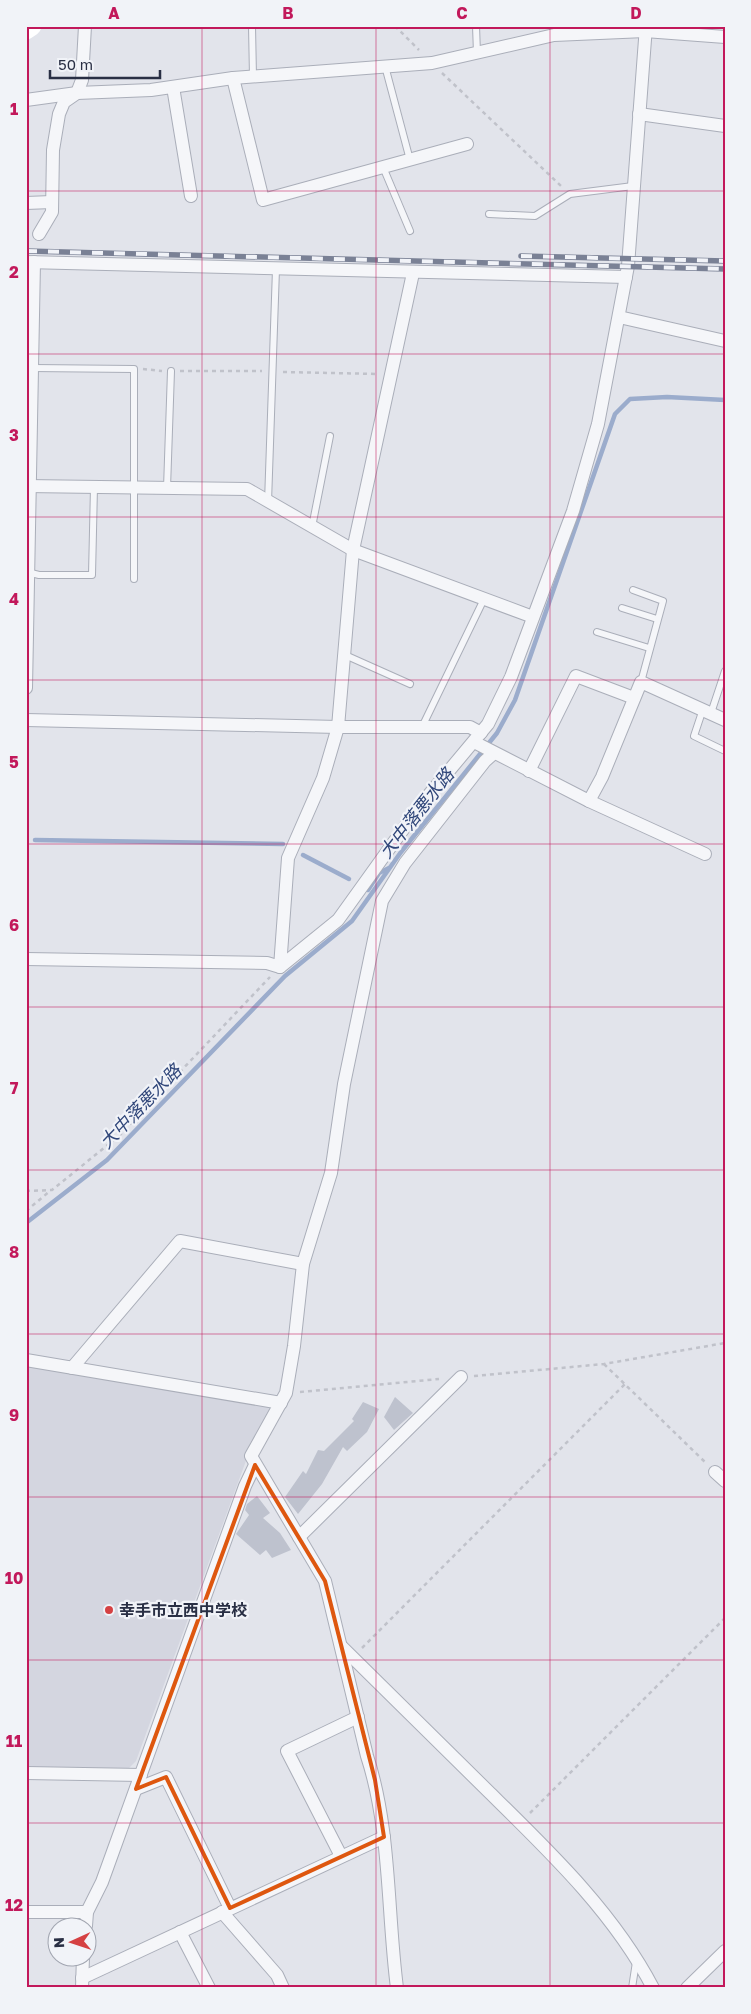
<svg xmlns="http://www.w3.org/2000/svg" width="751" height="2014" font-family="'Golos Text','Noto Sans JP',sans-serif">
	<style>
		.built { fill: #d4d6e0 }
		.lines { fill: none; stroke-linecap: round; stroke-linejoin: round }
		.stream { stroke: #9baccc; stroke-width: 4.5 }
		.building { fill: #bec2ce }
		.lane-casing { stroke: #aaaeb9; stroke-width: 8 }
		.street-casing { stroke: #aaaeb9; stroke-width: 14 }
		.path { stroke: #c0c2ca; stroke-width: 2.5; stroke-dasharray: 4 4; stroke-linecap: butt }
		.lane { stroke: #f5f6f9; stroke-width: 6 }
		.street { stroke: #f5f6f9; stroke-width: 12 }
		.secondary { stroke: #fff; stroke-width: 19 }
		.rail-casing { stroke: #7a8195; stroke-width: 5.5 }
		.rail { stroke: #f1f3f8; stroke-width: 4; stroke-dasharray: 11; stroke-linecap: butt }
		.marked { fill: none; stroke: #de570f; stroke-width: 4; stroke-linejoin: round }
		.grid { fill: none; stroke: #c2185b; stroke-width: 1; stroke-opacity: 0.55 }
		.poi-dot { fill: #d54143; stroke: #f1f3f8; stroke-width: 2 }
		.labels { text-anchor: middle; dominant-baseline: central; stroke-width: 4.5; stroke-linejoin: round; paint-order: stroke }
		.poi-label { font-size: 16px; font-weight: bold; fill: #292f44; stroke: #f1f3f8; text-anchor: start }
		.water-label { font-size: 18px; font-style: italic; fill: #31477a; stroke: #f1f3f8 }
		.neatline { fill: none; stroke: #c2185b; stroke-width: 2 }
		.grid-label { font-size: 16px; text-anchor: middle; font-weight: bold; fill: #c2185b }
	</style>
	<rect width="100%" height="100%" fill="#e2e4eb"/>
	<polygon class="built" points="26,1366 270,1404 271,1410 250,1443 247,1458 136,1761 129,1768 26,1770"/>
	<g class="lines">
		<g class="stream">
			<polyline points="35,840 283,844"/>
			<polyline points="303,855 349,879"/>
			<polyline points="368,890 379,873 389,868"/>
			<polyline points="26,1223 107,1160 285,976 352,921 401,852 497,733 515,700 615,414 630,399 667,397 725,400"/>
		</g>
	</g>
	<g class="building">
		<polygon points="395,1397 413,1413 394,1430 384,1417"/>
		<polygon points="363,1402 379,1409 367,1432 347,1451 343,1447 322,1484 298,1514 285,1497 303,1471 306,1474 318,1450 324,1451 354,1421 352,1419"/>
		<polygon points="257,1496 270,1513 263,1518 280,1533 291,1550 272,1558 266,1550 260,1555 236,1534 249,1515 245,1510 247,1504"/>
	</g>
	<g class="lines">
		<defs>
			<g id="lane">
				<polyline points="252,26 253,77"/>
				<polyline points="476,26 477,53"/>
				<polyline points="385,66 410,160"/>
				<polyline points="383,167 410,231"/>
				<polyline points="489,214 535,216 570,194 633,186"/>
				<polyline points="32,368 134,369 134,579"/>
				<polyline points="167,488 171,371"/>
				<polyline points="268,502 276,269"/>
				<polyline points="312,527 330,436"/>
				<polyline points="27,572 39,575 92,575 94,487"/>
				<polyline points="633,590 663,601 641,682"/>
				<polyline points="622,608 657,619"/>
				<polyline points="597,632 649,648"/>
				<polyline points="345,655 410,684"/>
				<polyline points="703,709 694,736 725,751"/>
				<polyline points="711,713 725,671"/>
				<polyline points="422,727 484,599"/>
				<polyline points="632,1988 636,1962"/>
			</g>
			<g id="street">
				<polyline points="233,78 263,200 467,144"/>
				<polyline points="173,87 191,196"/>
				<polyline points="26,100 77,93 151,90 233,78 432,63 554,35 645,31 725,37"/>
				<polyline points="639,114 725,126"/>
				<polyline points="26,203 52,202"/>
				<polyline points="39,234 52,212 53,150 59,114 64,102 77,93 82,80 85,26"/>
				<polyline points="26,262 626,277"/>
				<polyline points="619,317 725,341"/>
				<polyline points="26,486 247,489 353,550 533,617"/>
				<polyline points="26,688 34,262"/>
				<polyline points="26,720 338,727 470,727 481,733"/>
				<polyline points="474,742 589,801 602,777 641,682 725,720"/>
				<polyline points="529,771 576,676 634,698"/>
				<polyline points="589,801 705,854"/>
				<polyline points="26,959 267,963 280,967 288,858 323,778 338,727 353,550 413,273"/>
				<polyline points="280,967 338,920 422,803 488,724 511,677 573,511 598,424 628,266 646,26"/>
				<polyline points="26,1360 281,1403"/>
				<polyline points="72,1368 180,1241 303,1264"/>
				<polyline points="715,1472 725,1481"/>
				<polyline points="299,1537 461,1377"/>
				<path d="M341,1646C391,1695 441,1744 490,1793C550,1852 614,1913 653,1988"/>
				<polyline points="26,1773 141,1775"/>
				<polyline points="136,1789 166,1777 230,1908"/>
				<polyline points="341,1856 287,1751 358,1717"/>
				<polyline points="26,1912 87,1912"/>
				<polyline points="222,1912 277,1975 283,1988"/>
				<polyline points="86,1926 87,1912 102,1882 245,1486 255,1465"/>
				<polyline points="180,1932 209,1988"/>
				<polyline points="82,1978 384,1837"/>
				<polyline points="82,1988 83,1956"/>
				<path d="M397,1988C387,1911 391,1830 367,1756L325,1581L251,1456L286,1393L294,1346L303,1264L331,1173L344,1084L382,901L405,863L485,761L494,753"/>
				<polyline points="687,1988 725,1951"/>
			</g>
		</defs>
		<use href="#lane" class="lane-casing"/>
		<use href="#street" class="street-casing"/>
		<g class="path">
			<polyline points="395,26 419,50"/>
			<polyline points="442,73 561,186"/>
			<polyline points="143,369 162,371"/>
			<polyline points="180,371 262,371"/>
			<polyline points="283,372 377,374"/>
			<polyline points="26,1191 52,1190 120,1135 270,977"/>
			<polyline points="26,1211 50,1191"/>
			<polyline points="604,1364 707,1464"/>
			<polyline points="474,1376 604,1364 725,1343"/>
			<polyline points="300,1392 439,1379"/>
			<polyline points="362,1648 625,1384"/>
			<polyline points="530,1813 725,1618"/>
		</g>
		<use href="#lane" class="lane"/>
		<use href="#street" class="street"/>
		<polyline class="secondary" points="26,30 32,26"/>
		<defs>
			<g id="rail">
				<polyline points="26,251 725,269"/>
				<polyline points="521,256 725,261"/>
			</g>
		</defs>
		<use href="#rail" class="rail-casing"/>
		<use href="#rail" class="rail"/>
	</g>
	<path class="marked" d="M255,1465L325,1581L375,1780L384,1837L230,1908L166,1777L136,1789Z"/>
	<path class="grid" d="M202,26V1988M376,26V1988M550,26V1988M26,191H725M26,354H725M26,517H725M26,680H725M26,844H725M26,1007H725M26,1170H725M26,1334H725M26,1497H725M26,1660H725M26,1823H725"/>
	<circle class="poi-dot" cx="109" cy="1610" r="5"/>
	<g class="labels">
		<g class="poi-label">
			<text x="119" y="1610">幸手市立西中学校</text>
		</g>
		<g class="water-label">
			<text transform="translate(416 813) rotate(-52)">大中落悪水路</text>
			<text transform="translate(140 1106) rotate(-46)">大中落悪水路</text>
		</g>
	</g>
	<rect width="751" height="2014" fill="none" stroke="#f1f3f8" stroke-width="55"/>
	<g transform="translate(72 1942) rotate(267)"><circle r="24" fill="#f1f3f8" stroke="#a1a5b0"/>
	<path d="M0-4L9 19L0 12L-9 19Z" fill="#d54143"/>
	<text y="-8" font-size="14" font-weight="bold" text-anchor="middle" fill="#292f44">N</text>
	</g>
	<path d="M50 70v8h110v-8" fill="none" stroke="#292f44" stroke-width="2.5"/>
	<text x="58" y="70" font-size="15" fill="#292f44" stroke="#f1f3f8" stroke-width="4" paint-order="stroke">50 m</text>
	<rect x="28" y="28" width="696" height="1958" class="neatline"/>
	<g class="grid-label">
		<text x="114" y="19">A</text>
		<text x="288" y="19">B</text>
		<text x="462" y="19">C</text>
		<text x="636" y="19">D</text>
		<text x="14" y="115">1</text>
		<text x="14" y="278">2</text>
		<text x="14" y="441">3</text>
		<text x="14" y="605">4</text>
		<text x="14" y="768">5</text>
		<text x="14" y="931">6</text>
		<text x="14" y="1094">7</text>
		<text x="14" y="1258">8</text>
		<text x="14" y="1421">9</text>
		<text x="14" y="1584">10</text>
		<text x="14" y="1747">11</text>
		<text x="14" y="1911">12</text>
	</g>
</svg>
